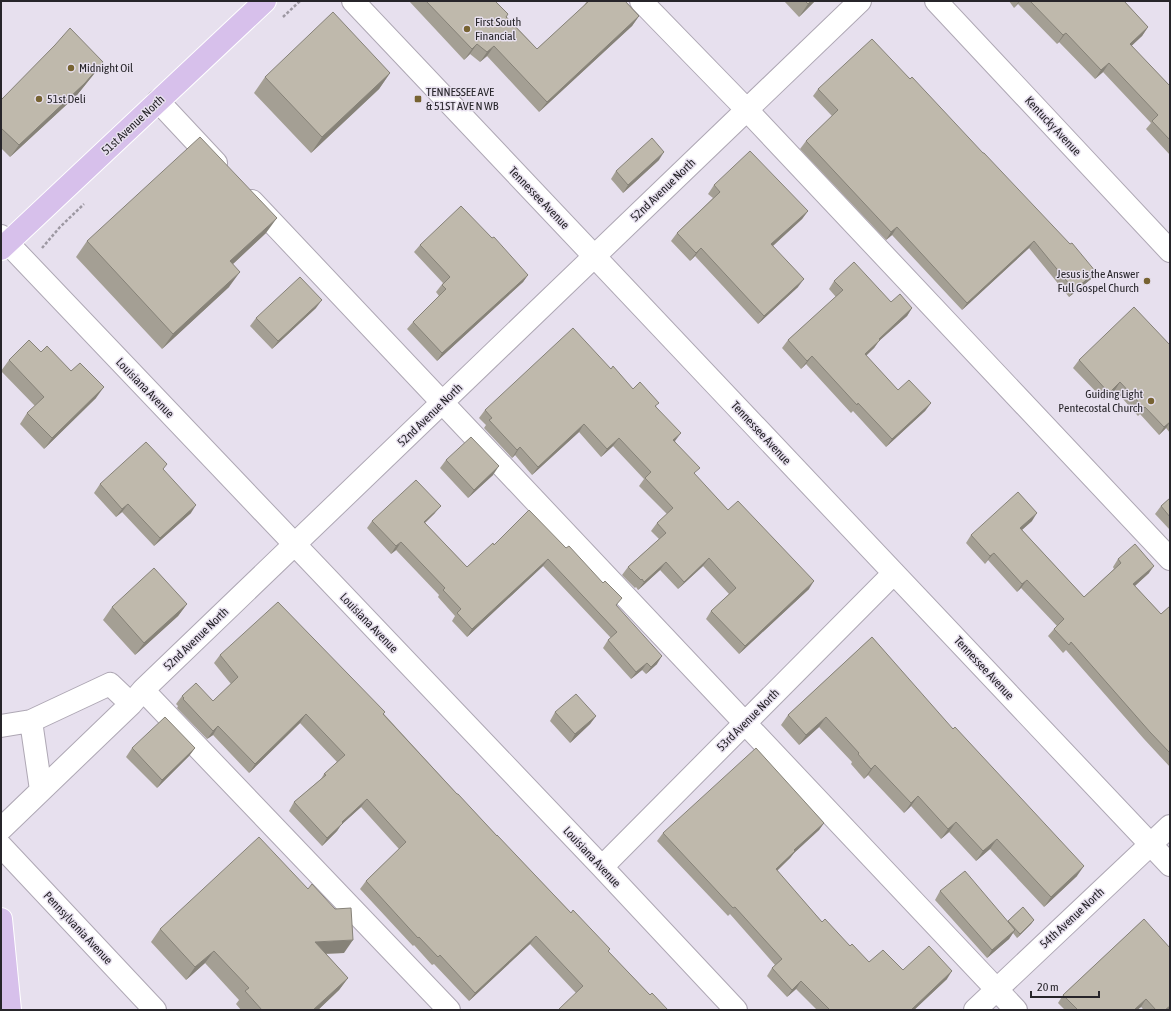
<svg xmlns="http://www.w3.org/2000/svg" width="1171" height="1011" viewBox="0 0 1171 1011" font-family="'Asap Condensed',sans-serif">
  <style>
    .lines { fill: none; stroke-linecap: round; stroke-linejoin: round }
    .minor-casing { stroke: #aea7b4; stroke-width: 24 }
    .major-casing { stroke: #fff; stroke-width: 24 }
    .path { stroke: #9d98a2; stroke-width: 2.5; stroke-dasharray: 3 2; stroke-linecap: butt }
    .minor { stroke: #fff; stroke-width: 22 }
    .major { stroke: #d7c0eb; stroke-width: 22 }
    .wall { fill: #a49f94 }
    .shaded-wall { fill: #868278 }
    .building { fill: #bfb9ac; stroke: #868278 }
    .poi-dot { fill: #776332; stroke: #e7e0ee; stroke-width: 1.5 }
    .labels { text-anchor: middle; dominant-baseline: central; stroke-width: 3; stroke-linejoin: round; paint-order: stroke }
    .poi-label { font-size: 12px; fill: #27252a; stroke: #e7e0ee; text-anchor: start }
    .street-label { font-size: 12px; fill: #27252a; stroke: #e7e0ee }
  </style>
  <rect width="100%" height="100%" fill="#e7e0ee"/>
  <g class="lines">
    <g class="minor-casing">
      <path id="minor" d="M 353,1 L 1170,865
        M 641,1 L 747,110 L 1170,559
        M 936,1 L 1170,251
        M 158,101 L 216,163
        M 252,201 L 1016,1010
        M 1,236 L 602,867 L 736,1010
        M 143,690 L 449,1010
        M 31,721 L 110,684 L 131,704
        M 1,726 L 31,721 L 41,790
        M 1,829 L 131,704 L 143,690 L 860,1
        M 1,846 L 155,1010
        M 602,867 L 894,573
        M 975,1010 L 1170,826"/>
    </g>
    <g class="major-casing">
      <path id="major" d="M 1,249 L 265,1
        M 1,919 L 10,1010"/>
    </g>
    <path class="path" d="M 283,17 L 300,1
      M 42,248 L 60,227 L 84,204"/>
    <use href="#minor" class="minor"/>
    <use href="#major" class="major"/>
  </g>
  <path class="wall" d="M 409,1 L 495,1 L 507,17 L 537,49 L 583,7 L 587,1 L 625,1 L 639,16 L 632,26 L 539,112 L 487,56 L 480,62 L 470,54 L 464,60 Z
    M 784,1 L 815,1 L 799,17 Z
    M 1009,1 L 1124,1 L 1148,27 L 1142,36 L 1131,46 L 1170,86 L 1170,155 L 1146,129 L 1151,123 L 1103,72 L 1095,79 L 1059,42 L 1057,44 L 1018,4 L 1014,8 Z
    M 390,73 L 379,89 L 311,153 L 254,93 L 265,77 Z
    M 94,74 L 77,95 L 10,157 L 1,148 L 1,100 Z
    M 818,89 L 1091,279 L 1069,297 L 1029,248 L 962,310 L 892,235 L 886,240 L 800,149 L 806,141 L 832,116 L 813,96 Z
    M 659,160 L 623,193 L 611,179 L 616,171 Z
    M 714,185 L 808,211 L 802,219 L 773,246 L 798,287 L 758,324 L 695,256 L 690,261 L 671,241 L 677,233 L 713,198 L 708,194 Z
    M 266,233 L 233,264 L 229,287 L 162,349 L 76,257 L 87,241 Z
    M 420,245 L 528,275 L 523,282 L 437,361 L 407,329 L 413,322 L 439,296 L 436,292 L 443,283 L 414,252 Z
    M 834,281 L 891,302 L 912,308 L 907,316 L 879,341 L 874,348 L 866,356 L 898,390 L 931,403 L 925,411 L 886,447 L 853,411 L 851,413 L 806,364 L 801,369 L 782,348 L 788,340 L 836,297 L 829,289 Z
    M 316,308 L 272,349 L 250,326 L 256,318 Z
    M 1170,345 L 1170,433 L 1166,428 L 1159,435 L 1140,414 L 1138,416 L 1115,390 L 1104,400 L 1073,368 L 1079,360 Z
    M 41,352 L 71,371 L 96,398 L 44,449 L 20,424 L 27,413 L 35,406 L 1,371 L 9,360 Z
    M 611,369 L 633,389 L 656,406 L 675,441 L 695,475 L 728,510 L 809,589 L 739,654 L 706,619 L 711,611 L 729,594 L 703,566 L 678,589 L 660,570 L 638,590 L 636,587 L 635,588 L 622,575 L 628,567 L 659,539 L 651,531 L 657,523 L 667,514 L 639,486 L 644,479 L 613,446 L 601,457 L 579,432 L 532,475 L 515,455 L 512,458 L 484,428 L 486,425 L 479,418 L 485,410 Z
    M 446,460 L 493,475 L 468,498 L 440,468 Z
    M 164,470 L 191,513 L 154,546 L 122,512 L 116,517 L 94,493 L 100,484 Z
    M 1170,498 L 1170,530 L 1155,514 L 1161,506 Z
    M 529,510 L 617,606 L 657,664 L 646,674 L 642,670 L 631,679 L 603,648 L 608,640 L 611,638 L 543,566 L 467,637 L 452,621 L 455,616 L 438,597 L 439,595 L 396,550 L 391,554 L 367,528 L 372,521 L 435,513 L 425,523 L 467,567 L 494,545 Z
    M 1032,521 L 1022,530 L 1084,597 L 1114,569 L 1113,567 L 1118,559 L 1149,573 L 1135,586 L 1161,614 L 1170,606 L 1170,767 L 1144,739 L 1066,650 L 1063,653 L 1048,636 L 1054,629 L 1057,626 L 1021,588 L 1017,592 L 988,560 L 985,564 L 966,543 L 971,535 Z
    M 187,604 L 178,616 L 135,655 L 103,620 L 112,607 Z
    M 872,637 L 1077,876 L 1044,907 L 990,849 L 976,861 L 949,832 L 941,839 L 911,806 L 904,813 L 868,775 L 864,779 L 851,764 L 852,762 L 819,727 L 799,745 L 781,725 L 788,715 Z
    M 220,655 L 384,714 L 457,794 L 650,995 L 668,1010 L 576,993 L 530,944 L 469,1001 L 434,964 L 432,965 L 414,945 L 413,946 L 360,889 L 366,881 L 399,849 L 361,807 L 341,825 L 337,831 L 322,846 L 289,811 L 294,802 L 321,779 L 324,774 L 337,762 L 300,723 L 249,773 L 213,735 L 207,739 L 177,708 L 178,706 L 176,704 L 182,696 L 213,701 L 231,684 L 214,663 Z
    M 555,712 L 596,716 L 590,724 L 570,743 L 550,721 Z
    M 132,748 L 195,748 L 189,756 L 157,788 L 126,757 Z
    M 824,823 L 819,830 L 794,853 L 790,858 L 777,871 L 822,922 L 869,962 L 903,970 L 947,979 L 914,1010 L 817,1010 L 796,989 L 787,997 L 767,976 L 772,968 L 775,965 L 730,914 L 728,916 L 657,841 L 663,833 Z
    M 940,891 L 1007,922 L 1023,907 L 1034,920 L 1031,924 L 1017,938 L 1013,933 L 1009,939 L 987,958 L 935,900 Z
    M 1144,919 L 1170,1009 L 1169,1010 L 1144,1010 L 1141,1007 L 1137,1010 L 1065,1010 L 1058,1003 L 1063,995 Z
    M 160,929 L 344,953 L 326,954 L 348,978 L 339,990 L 318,1010 L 241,1010 L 236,1004 L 239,1000 L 205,963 L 186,980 L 151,942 Z"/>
  <path class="shaded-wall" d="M 811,1 L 815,1 L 799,17 L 808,4 Z
    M 1019,1 L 1020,1 L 1014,8 Z
    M 639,16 L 632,26 L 539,112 L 547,102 Z
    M 1148,27 L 1142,36 L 1124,53 L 1130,44 Z
    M 1066,33 L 1059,42 L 1057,44 L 1063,35 Z
    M 477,44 L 470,54 L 464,60 L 472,49 Z
    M 494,46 L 487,56 L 480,62 L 487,52 Z
    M 103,62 L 94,74 L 77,95 L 10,157 L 19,145 Z
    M 1109,63 L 1103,72 L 1095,79 L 1101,70 Z
    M 390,73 L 379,89 L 311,153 L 322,137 Z
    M 664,152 L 659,160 L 623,193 L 628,185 Z
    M 808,211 L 802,219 L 766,252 L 771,244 Z
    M 277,218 L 266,233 L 219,277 L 230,261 Z
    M 897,227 L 892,235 L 886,240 L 891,232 Z
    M 1034,241 L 1029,248 L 962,310 L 967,303 Z
    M 701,248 L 695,256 L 690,261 L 696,253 Z
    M 240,272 L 229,287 L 162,349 L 173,334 Z
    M 1096,272 L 1091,279 L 1069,297 L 1074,290 Z
    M 528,275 L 523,282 L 437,361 L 442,353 Z
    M 804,279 L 798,287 L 758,324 L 764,316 Z
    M 322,300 L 316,308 L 272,349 L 278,341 Z
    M 912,308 L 907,316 L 879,341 L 874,348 L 859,362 L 865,354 L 879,339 Z
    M 812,356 L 806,364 L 801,369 L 807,361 Z
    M 1120,382 L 1115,390 L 1104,400 L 1109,393 Z
    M 104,387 L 96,398 L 44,449 L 52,438 Z
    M 931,403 L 925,411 L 886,447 L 892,439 Z
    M 1170,422 L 1166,428 L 1159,435 L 1164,427 Z
    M 584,424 L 579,432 L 532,475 L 538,467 Z
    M 681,433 L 675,441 L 668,448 L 673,440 Z
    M 619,438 L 613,446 L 601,457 L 607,449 Z
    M 520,447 L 515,455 L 512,458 L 517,450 Z
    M 499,466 L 493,475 L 468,498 L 474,490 Z
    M 128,504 L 122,512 L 116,517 L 122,509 Z
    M 196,505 L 191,513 L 154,546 L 160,538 Z
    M 441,506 L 435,513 L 418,529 L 424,522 Z
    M 1037,513 L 1032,521 L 1015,536 L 1020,528 Z
    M 401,542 L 396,550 L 391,554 L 396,546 Z
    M 994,553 L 988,560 L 985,564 L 990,556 Z
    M 709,558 L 703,566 L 678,589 L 684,582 Z
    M 548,559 L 543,566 L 467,637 L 472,629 Z
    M 666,562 L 660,570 L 638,590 L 644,582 Z
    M 1154,566 L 1149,573 L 1128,592 L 1133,584 Z
    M 1027,580 L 1021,588 L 1017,592 L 1022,584 Z
    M 814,581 L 809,589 L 739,654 L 745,646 Z
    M 187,604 L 178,616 L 135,655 L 144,643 Z
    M 662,656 L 657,664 L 646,674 L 651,667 Z
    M 647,663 L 642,670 L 631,679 L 636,672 Z
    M 306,714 L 300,723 L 249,773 L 255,764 Z
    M 596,716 L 590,724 L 570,743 L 575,734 Z
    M 826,717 L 819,727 L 799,745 L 806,735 Z
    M 218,726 L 213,735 L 207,739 L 213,731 Z
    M 195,748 L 189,756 L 157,788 L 162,780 Z
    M 875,765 L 868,775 L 864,779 L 871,769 Z
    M 918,796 L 911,806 L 904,813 L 911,803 Z
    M 367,799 L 361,807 L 341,825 L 337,831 L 322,846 L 327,838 L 342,822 Z
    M 956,822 L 949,832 L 941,839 L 948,829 Z
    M 824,823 L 819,830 L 794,853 L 790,858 L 770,877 L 776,869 L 794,850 Z
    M 997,839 L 990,849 L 976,861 L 983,851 Z
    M 1084,866 L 1077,876 L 1044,907 L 1051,897 Z
    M 1034,920 L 1031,924 L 1017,938 L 1020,934 Z
    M 1015,930 L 1009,939 L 987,958 L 992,950 Z
    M 536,936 L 530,944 L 469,1001 L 475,993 Z
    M 353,940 L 344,953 L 306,954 L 315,942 Z
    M 214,951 L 205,963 L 186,980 L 195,967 Z
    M 952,971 L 947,979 L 914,1010 L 911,1010 Z
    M 348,978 L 339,990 L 318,1010 L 313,1010 Z
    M 801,981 L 796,989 L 787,997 L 792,990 Z
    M 1146,999 L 1141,1007 L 1137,1010 L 1134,1010 Z
    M 1170,1006 L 1170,1009 L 1169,1010 L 1165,1010 Z"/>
  <path class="building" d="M 426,1 L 495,1 L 508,14 L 506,17 L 537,49 L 589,1 L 625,1 L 639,16 L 547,102 L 494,46 L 487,52 L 477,44 L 472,49 Z
    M 805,1 L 811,1 L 808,4 Z
    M 1030,1 L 1124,1 L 1148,27 L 1130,44 L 1170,86 L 1170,140 L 1152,121 L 1158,115 L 1109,63 L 1101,70 L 1066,33 L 1063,35 Z
    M 333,12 L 390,73 L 322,137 L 265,77 Z
    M 70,28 L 103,62 L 85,83 L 19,145 L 1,128 L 1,100 L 55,45 Z
    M 872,39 L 910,79 L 912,77 L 983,153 L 984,153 L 1018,189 L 1070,244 L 1072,243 L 1096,272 L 1074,290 L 1034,241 L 967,303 L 897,227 L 891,232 L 806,141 L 838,110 L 818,89 Z
    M 200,137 L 277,218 L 230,261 L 240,272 L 173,334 L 87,241 Z
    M 652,138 L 664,152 L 628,185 L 616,171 Z
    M 750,151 L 808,211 L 771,244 L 804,279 L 764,316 L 701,248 L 696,253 L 677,233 L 720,192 L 714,185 Z
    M 461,206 L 492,238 L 494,237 L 528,275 L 442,353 L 413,322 L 446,289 L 442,285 L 450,277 L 420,245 Z
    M 854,262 L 891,302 L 900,294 L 912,308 L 879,339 L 880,340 L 865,354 L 898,390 L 909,380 L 931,403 L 892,439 L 858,403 L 857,405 L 812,356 L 807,361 L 788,340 L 843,290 L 834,281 Z
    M 300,277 L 322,300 L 278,341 L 256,318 Z
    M 1134,307 L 1170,345 L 1170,422 L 1164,427 L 1145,407 L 1144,408 L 1120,382 L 1109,393 L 1079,360 Z
    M 573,328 L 611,369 L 613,366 L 633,389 L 640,382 L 659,403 L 655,406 L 681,433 L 673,440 L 700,468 L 694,473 L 728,510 L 738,501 L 814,581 L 745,646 L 711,611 L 736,588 L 709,558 L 684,582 L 666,562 L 644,582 L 642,579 L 641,580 L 628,567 L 666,533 L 657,523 L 673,508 L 645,478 L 651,472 L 619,438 L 607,449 L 584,424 L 538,467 L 520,447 L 517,450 L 489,420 L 492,418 L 485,410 Z
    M 29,340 L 41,352 L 47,346 L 71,371 L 80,363 L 104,387 L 52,438 L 27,413 L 44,397 L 9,360 Z
    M 471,437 L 499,466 L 474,490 L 446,460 Z
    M 146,442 L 167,464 L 163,469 L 196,505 L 160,538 L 128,504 L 122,509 L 100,484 Z
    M 416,480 L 441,506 L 424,522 L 467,567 L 493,543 L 494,545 L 529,510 L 566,548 L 569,546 L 603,583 L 605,581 L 622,598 L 616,605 L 662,656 L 651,667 L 647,663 L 636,672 L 608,640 L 617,632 L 548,559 L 472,629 L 457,613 L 461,609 L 443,590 L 445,588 L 401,542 L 396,546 L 372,521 Z
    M 1018,492 L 1037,513 L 1020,528 L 1084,597 L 1121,563 L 1118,559 L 1135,544 L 1154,566 L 1133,584 L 1161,614 L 1170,606 L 1170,753 L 1150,732 L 1071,642 L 1069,645 L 1054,629 L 1064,619 L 1027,580 L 1022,584 L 994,553 L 990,556 L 971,535 Z
    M 1170,498 L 1170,517 L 1161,506 Z
    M 154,568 L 187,604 L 144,643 L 112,607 Z
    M 278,602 L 385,712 L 383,714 L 457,794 L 458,794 L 497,836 L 497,835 L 571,913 L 573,910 L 610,949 L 608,951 L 650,995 L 652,993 L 668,1010 L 558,1010 L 583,986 L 536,936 L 475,993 L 440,955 L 438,957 L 419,937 L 418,938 L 366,881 L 406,842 L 367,799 L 342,822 L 343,823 L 327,838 L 294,802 L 326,775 L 324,774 L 345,755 L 306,714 L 255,764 L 218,726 L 213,731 L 183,699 L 184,698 L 182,696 L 196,683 L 213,701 L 238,677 L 220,655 Z
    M 872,637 L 953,729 L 955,727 L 1084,866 L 1051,897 L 997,839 L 983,851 L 956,822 L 948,829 L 918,796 L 911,803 L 875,765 L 871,769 L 858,754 L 859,753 L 826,717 L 806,735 L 788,715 Z
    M 576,694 L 596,716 L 575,734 L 555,712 Z
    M 165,717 L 195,748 L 162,780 L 132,748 Z
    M 756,748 L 824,823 L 794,850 L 795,851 L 776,869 L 822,922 L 825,919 L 850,946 L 852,944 L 869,962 L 883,950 L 903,970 L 929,946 L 952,971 L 911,1010 L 830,1010 L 801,981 L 792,990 L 772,968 L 782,959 L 735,907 L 733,908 L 663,833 Z
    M 259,837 L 308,889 L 312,884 L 335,909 L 351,908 L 353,940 L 315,942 L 348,978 L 313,1010 L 262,1010 L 245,991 L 249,988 L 214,951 L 195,967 L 160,929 Z
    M 965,871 L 1015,930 L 992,950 L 940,891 Z
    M 1023,907 L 1034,920 L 1020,934 L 1008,921 Z
    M 1144,919 L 1170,948 L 1170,1006 L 1165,1010 L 1156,1010 L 1146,999 L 1134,1010 L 1078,1010 L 1063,995 Z"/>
  <g class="poi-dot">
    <circle cx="467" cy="29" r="4"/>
    <circle cx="71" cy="68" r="4"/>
    <circle cx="39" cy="99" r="4"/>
    <rect x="414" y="95" width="8" height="8" rx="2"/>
    <circle cx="1147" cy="281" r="4"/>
    <circle cx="1151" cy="401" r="4"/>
  </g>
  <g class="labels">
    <g class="poi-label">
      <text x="475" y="22">First South<tspan x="475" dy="14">Financial</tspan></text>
      <text x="79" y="68">Midnight Oil</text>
      <text x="426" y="92">TENNESSEE AVE<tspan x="426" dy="14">&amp; 51ST AVE N WB</tspan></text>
      <text x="47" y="99">51st Deli</text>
      <text x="1139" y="274" text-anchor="end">Jesus is the Answer<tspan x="1139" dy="14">Full Gospel Church</tspan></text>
      <text x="1143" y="394" text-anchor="end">Guiding Light<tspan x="1143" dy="14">Pentecostal Church</tspan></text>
    </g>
    <g class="street-label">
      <text transform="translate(133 125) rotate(-43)">51st Avenue North</text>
      <text transform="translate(1053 126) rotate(47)">Kentucky Avenue</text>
      <text transform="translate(663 190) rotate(-44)">52nd Avenue North</text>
      <text transform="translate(539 198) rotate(46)">Tennessee Avenue</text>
      <text transform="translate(145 388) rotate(46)">Louisiana Avenue</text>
      <text transform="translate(430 415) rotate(-44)">52nd Avenue North</text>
      <text transform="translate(761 433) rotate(47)">Tennessee Avenue</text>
      <text transform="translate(369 623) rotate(46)">Louisiana Avenue</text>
      <text transform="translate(196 639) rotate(-44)">52nd Avenue North</text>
      <text transform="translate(984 668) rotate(47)">Tennessee Avenue</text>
      <text transform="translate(748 720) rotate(-45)">53rd Avenue North</text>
      <text transform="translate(592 857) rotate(47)">Louisiana Avenue</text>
      <text transform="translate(1072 918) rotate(-43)">54th Avenue North</text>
      <text transform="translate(78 928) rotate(47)">Pennsylvania Avenue</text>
    </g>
  </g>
  <rect width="1171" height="1011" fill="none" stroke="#27252a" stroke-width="4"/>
  <path d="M1031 991v6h68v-6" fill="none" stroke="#27252a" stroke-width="2"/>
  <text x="1037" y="991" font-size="12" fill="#27252a" stroke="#e7e0ee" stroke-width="3" paint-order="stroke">20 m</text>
</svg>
